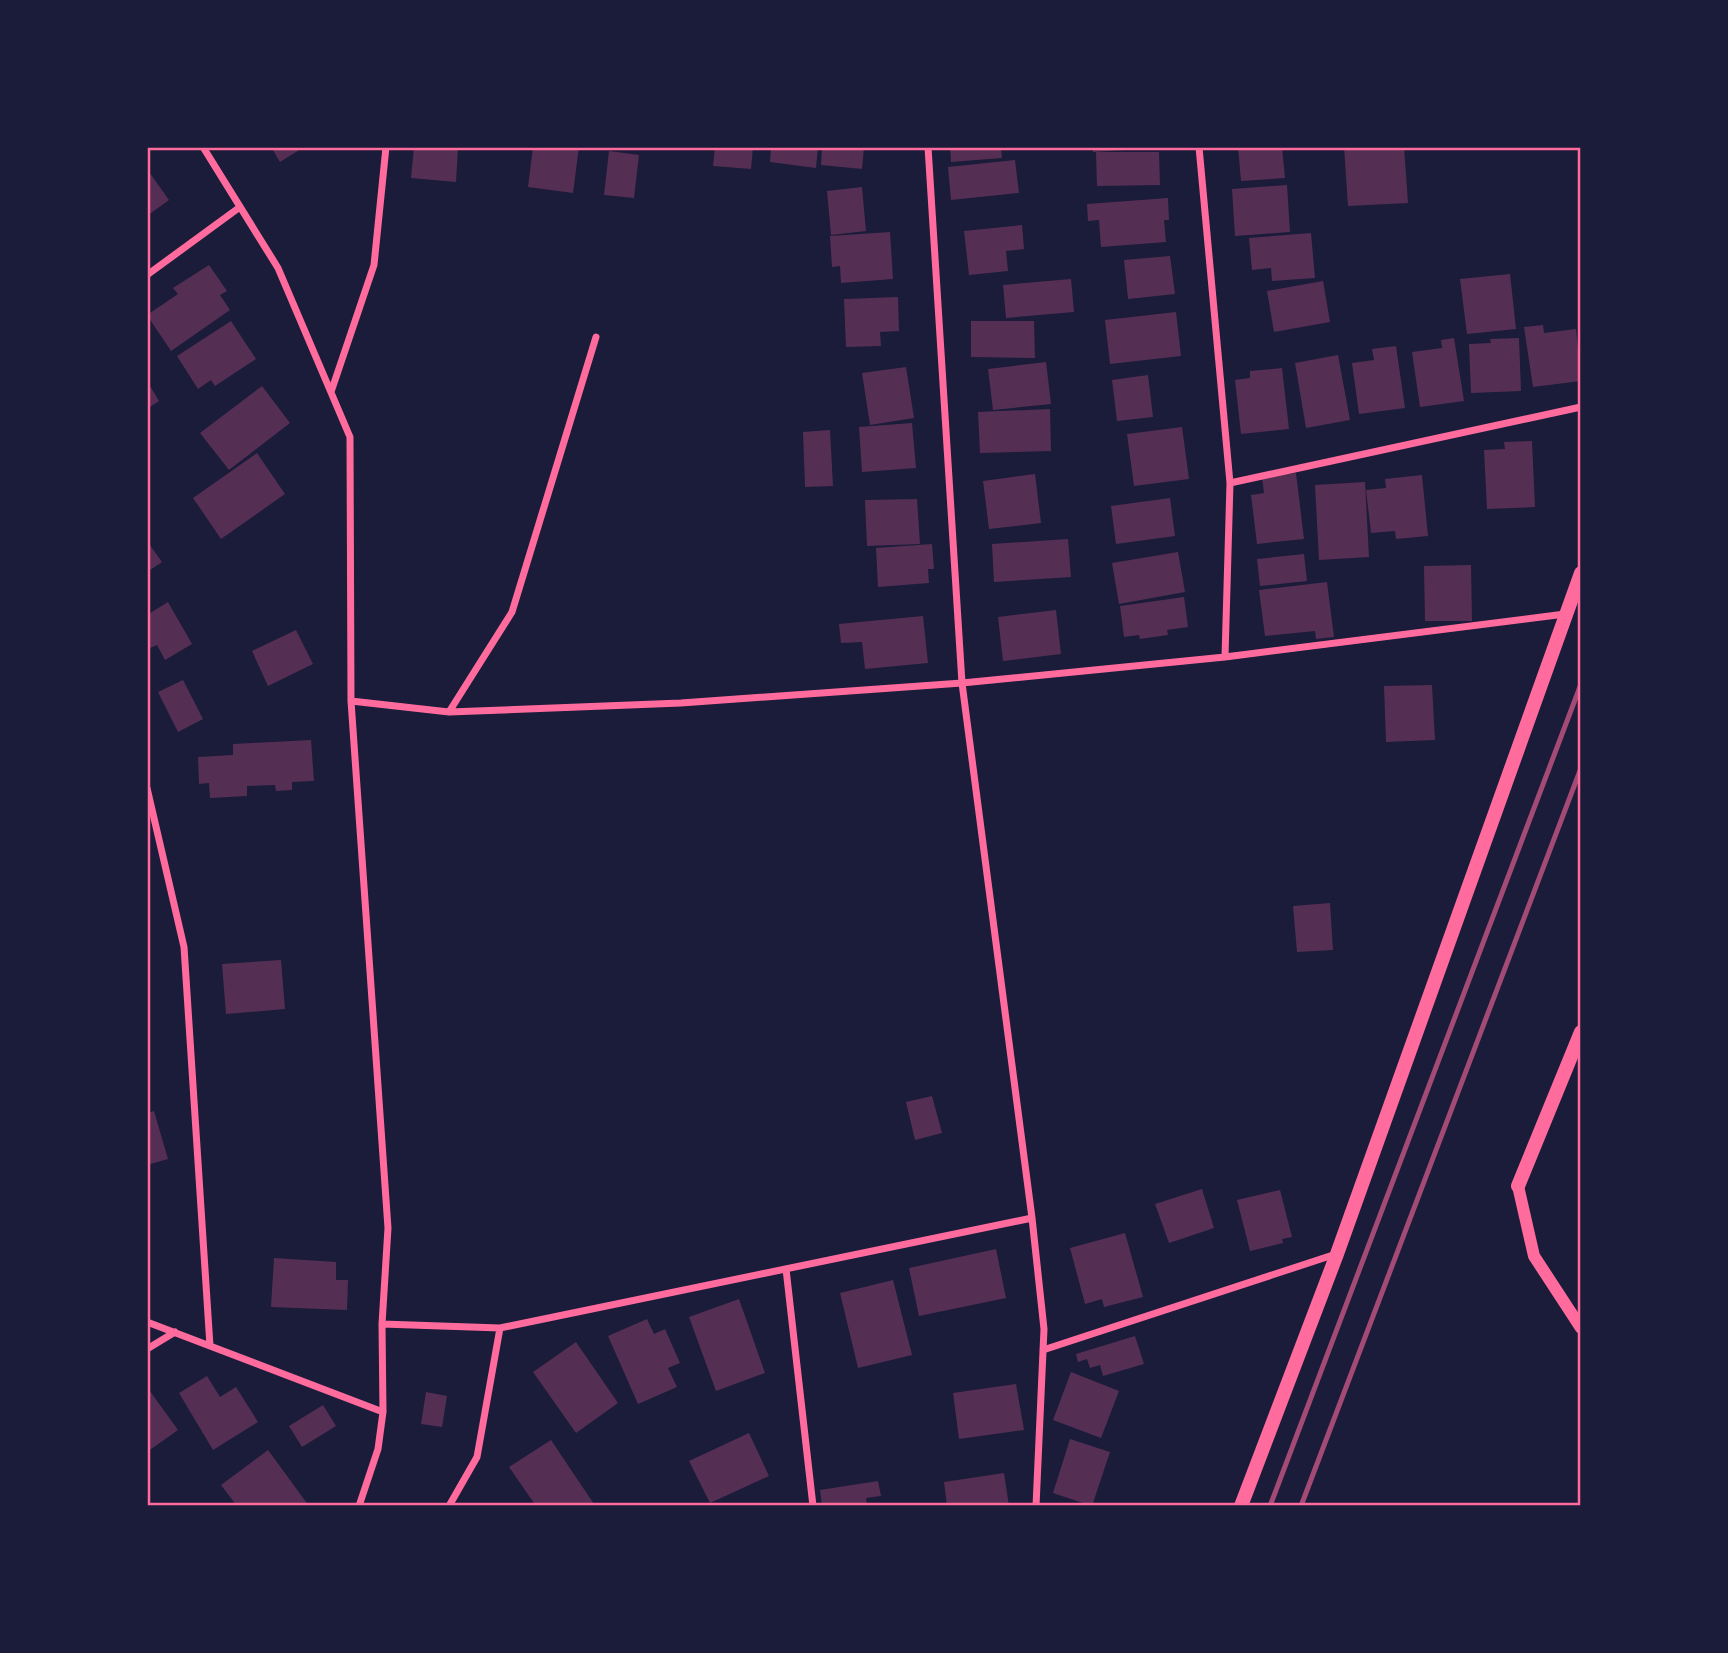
<svg xmlns="http://www.w3.org/2000/svg" width="1728" height="1653" viewBox="0 0 1728 1653" font-family="Signika,sans-serif">
  <style>
    .building { fill: #542f53 }
    .lines { fill: none; stroke-linecap: round; stroke-linejoin: round }
    .minor { stroke: #ff6b9d; stroke-width: 7 }
    .tertiary { stroke: #ff6b9d; stroke-width: 12 }
    .secondary { stroke: #ff6b9d; stroke-width: 14 }
    .rail { stroke: #a44b75; stroke-width: 5 }
    .neatline { fill: none; stroke: #ff6b9d; stroke-width: 2.5 }
  </style>
  <rect width="100%" height="100%" fill="#1b1b3a"/>
  <path class="building" d="M 271,147 L 304,147 L 280,162 Z
    M 414,147 L 458,147 L 456,182 L 411,178 Z
    M 533,147 L 579,147 L 573,193 L 528,187 Z
    M 715,147 L 753,147 L 751,169 L 713,166 Z
    M 771,147 L 818,147 L 816,168 L 770,162 Z
    M 822,147 L 864,147 L 862,169 L 821,165 Z
    M 950,147 L 1001,147 L 1002,158 L 951,162 Z
    M 1093,147 L 1142,147 L 1142,149 L 1093,152 Z
    M 1238,147 L 1282,147 L 1285,178 L 1241,181 Z
    M 1344,147 L 1404,147 L 1408,203 L 1348,206 Z
    M 609,151 L 639,155 L 634,198 L 604,195 Z
    M 1096,152 L 1159,152 L 1160,185 L 1097,186 Z
    M 1015,160 L 1019,193 L 951,200 L 948,167 Z
    M 147,169 L 169,200 L 147,216 Z
    M 1287,185 L 1290,232 L 1235,236 L 1232,189 Z
    M 862,187 L 866,231 L 831,235 L 827,191 Z
    M 1168,198 L 1169,220 L 1164,220 L 1166,242 L 1101,247 L 1099,220 L 1088,221 L 1087,204 Z
    M 1022,225 L 1024,249 L 1006,251 L 1008,271 L 969,275 L 964,231 Z
    M 890,232 L 893,279 L 841,283 L 840,266 L 832,267 L 830,236 Z
    M 1311,233 L 1315,278 L 1272,281 L 1271,268 L 1252,270 L 1249,238 Z
    M 1170,256 L 1175,294 L 1128,299 L 1124,260 Z
    M 209,265 L 227,291 L 220,295 L 230,310 L 171,351 L 147,315 L 178,294 L 173,288 Z
    M 1510,274 L 1516,329 L 1467,334 L 1460,279 Z
    M 1071,279 L 1074,312 L 1006,318 L 1003,285 Z
    M 1323,281 L 1330,322 L 1274,332 L 1267,291 Z
    M 898,297 L 899,331 L 880,332 L 881,346 L 846,347 L 844,299 Z
    M 1176,312 L 1181,356 L 1110,364 L 1105,320 Z
    M 231,321 L 256,359 L 215,386 L 211,380 L 198,389 L 177,356 Z
    M 971,321 L 1034,321 L 1035,358 L 971,357 Z
    M 1543,325 L 1544,333 L 1576,329 L 1581,381 L 1533,387 L 1524,327 Z
    M 1454,338 L 1464,401 L 1420,407 L 1412,352 L 1442,348 L 1441,340 Z
    M 1519,338 L 1521,391 L 1471,393 L 1469,344 L 1491,343 L 1490,339 Z
    M 1396,346 L 1405,408 L 1359,414 L 1352,363 L 1374,360 L 1372,349 Z
    M 1338,355 L 1350,420 L 1306,428 L 1295,363 Z
    M 1046,362 L 1051,404 L 993,410 L 988,369 Z
    M 906,367 L 914,418 L 870,425 L 862,373 Z
    M 1282,368 L 1289,429 L 1241,434 L 1235,380 L 1250,378 L 1250,371 Z
    M 1148,375 L 1153,417 L 1117,421 L 1112,380 Z
    M 147,381 L 159,401 L 147,409 Z
    M 262,386 L 290,423 L 229,470 L 200,433 Z
    M 1050,409 L 1051,451 L 980,453 L 978,412 Z
    M 912,423 L 916,468 L 862,472 L 859,427 Z
    M 1182,427 L 1189,479 L 1134,486 L 1127,434 Z
    M 830,430 L 833,486 L 805,487 L 803,432 Z
    M 1532,441 L 1535,507 L 1487,509 L 1484,450 L 1505,449 L 1504,442 Z
    M 257,453 L 285,494 L 221,539 L 193,498 Z
    M 1296,473 L 1304,539 L 1257,544 L 1251,495 L 1264,493 L 1262,477 Z
    M 1035,474 L 1041,523 L 989,529 L 983,481 Z
    M 1422,475 L 1428,536 L 1396,539 L 1395,531 L 1371,533 L 1366,490 L 1386,488 L 1385,479 Z
    M 1365,482 L 1369,557 L 1319,560 L 1315,485 Z
    M 1170,498 L 1175,536 L 1116,544 L 1111,506 Z
    M 917,499 L 920,544 L 867,546 L 865,500 Z
    M 1068,539 L 1071,577 L 994,582 L 992,544 Z
    M 147,541 L 162,562 L 147,572 Z
    M 932,544 L 934,569 L 928,569 L 929,583 L 878,587 L 876,548 Z
    M 1178,552 L 1185,592 L 1119,604 L 1112,563 Z
    M 1304,554 L 1307,581 L 1260,586 L 1257,559 Z
    M 1471,565 L 1472,621 L 1425,621 L 1424,566 Z
    M 1327,582 L 1334,637 L 1316,639 L 1315,631 L 1265,636 L 1259,590 Z
    M 1184,597 L 1188,627 L 1167,630 L 1168,635 L 1140,639 L 1139,635 L 1124,637 L 1120,606 Z
    M 168,602 L 192,644 L 165,660 L 157,645 L 150,648 L 147,643 L 147,615 Z
    M 1056,610 L 1061,654 L 1003,661 L 998,617 Z
    M 923,616 L 928,663 L 865,669 L 862,642 L 841,643 L 839,624 Z
    M 296,630 L 313,664 L 268,686 L 252,651 Z
    M 183,680 L 203,719 L 178,732 L 158,692 Z
    M 1432,685 L 1435,740 L 1386,742 L 1384,686 Z
    M 311,740 L 314,781 L 292,782 L 292,790 L 276,791 L 275,785 L 247,786 L 247,796 L 210,798 L 209,783 L 199,784 L 198,757 L 233,755 L 233,744 Z
    M 1330,903 L 1333,950 L 1297,952 L 1293,906 Z
    M 281,960 L 285,1009 L 226,1014 L 222,964 Z
    M 932,1096 L 942,1133 L 915,1140 L 906,1102 Z
    M 154,1111 L 168,1159 L 147,1165 L 147,1113 Z
    M 1202,1189 L 1214,1228 L 1169,1243 L 1155,1204 Z
    M 1280,1190 L 1292,1237 L 1282,1239 L 1283,1243 L 1250,1251 L 1237,1200 Z
    M 1125,1233 L 1143,1297 L 1104,1307 L 1102,1299 L 1085,1304 L 1070,1248 Z
    M 996,1249 L 1006,1298 L 919,1316 L 909,1268 Z
    M 274,1258 L 336,1262 L 336,1280 L 348,1280 L 347,1310 L 271,1307 Z
    M 893,1280 L 912,1355 L 858,1368 L 840,1293 Z
    M 739,1299 L 765,1373 L 716,1391 L 689,1317 Z
    M 647,1319 L 654,1334 L 665,1329 L 680,1363 L 668,1368 L 677,1387 L 638,1404 L 608,1336 Z
    M 1135,1336 L 1144,1364 L 1103,1376 L 1100,1365 L 1090,1368 L 1087,1359 L 1078,1362 L 1076,1354 Z
    M 576,1342 L 618,1403 L 576,1433 L 533,1372 Z
    M 1071,1372 L 1119,1391 L 1101,1438 L 1053,1420 Z
    M 207,1376 L 220,1397 L 236,1387 L 258,1422 L 213,1450 L 179,1393 Z
    M 1016,1384 L 1024,1430 L 959,1439 L 953,1393 Z
    M 147,1387 L 178,1430 L 147,1452 Z
    M 426,1392 L 447,1396 L 442,1427 L 421,1424 Z
    M 323,1405 L 336,1426 L 302,1447 L 289,1426 Z
    M 749,1433 L 769,1476 L 710,1503 L 689,1461 Z
    M 1070,1439 L 1110,1452 L 1092,1506 L 1053,1493 Z
    M 551,1440 L 594,1504 L 591,1506 L 536,1506 L 509,1467 Z
    M 268,1450 L 309,1506 L 237,1506 L 221,1485 Z
    M 1004,1473 L 1009,1506 L 947,1506 L 944,1482 Z
    M 878,1481 L 881,1496 L 866,1498 L 867,1505 L 822,1506 L 820,1490 Z"/>
  <g class="lines">
    <path class="minor" d="M 203,147 L 278,268 L 350,437 L 351,701 L 388,1228 L 382,1324 L 383,1412 L 378,1449 L 359,1506
      M 928,147 L 962,683 L 1032,1218 L 1044,1329 L 1036,1506
      M 1199,147 L 1230,483 L 1225,657
      M 147,275 L 240,207
      M 331,392 L 374,265 L 386,147
      M 1230,483 L 1581,407
      M 351,701 L 449,712 L 681,703 L 962,683 L 1225,657 L 1565,614
      M 449,712 L 512,612 L 596,337
      M 147,788 L 184,947 L 210,1346
      M 786,1269 L 813,1506
      M 147,1322 L 383,1412
      M 382,1324 L 500,1328 L 1032,1218
      M 147,1349 L 175,1332
      M 1043,1350 L 1336,1254
      M 449,1506 L 477,1457 L 500,1328"/>
    <path class="tertiary" d="M 1518,1186 L 1534,1256 L 1581,1328"/>
    <path class="secondary" d="M 1518,1186 L 1581,1032
      M 1241,1506 L 1337,1254 L 1581,573"/>
    <path class="rail" d="M 1270,1506 L 1581,684
      M 1301,1506 L 1581,768"/>
  </g>
  <rect width="1728" height="1653" fill="none" stroke="#1b1b3a" stroke-width="298"/>
  <rect x="149" y="149" width="1430" height="1355" class="neatline"/>
</svg>
